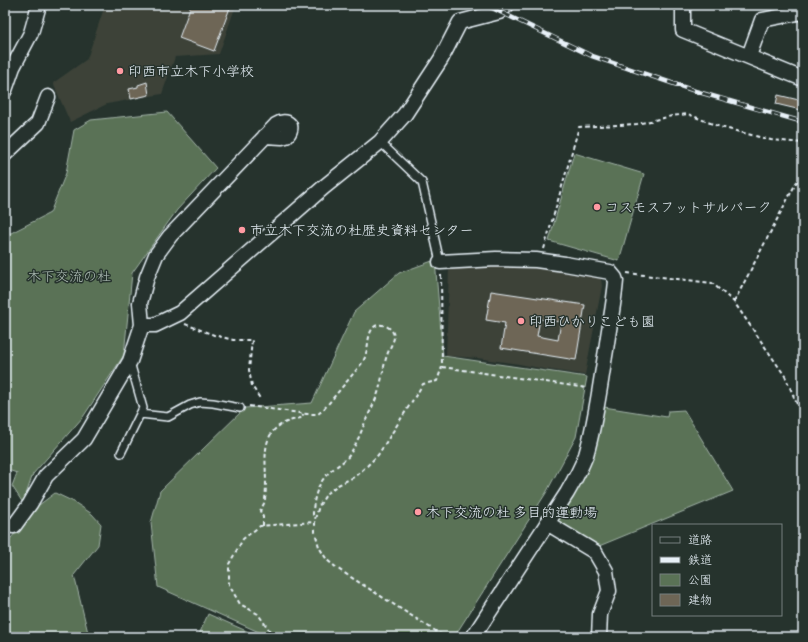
<svg xmlns="http://www.w3.org/2000/svg" width="808" height="642" viewBox="0 0 808 642" font-family="Delius,'Klee One',sans-serif">
  <style>
    .built { fill: #3c4239 }
    .green { fill: #5a7256; stroke: #a1b2a7 }
    .building { fill: #6e6656; stroke: #e8f1f8; fill-rule: evenodd }
    .lines { fill: none; stroke-linecap: round; stroke-linejoin: round }
    .lane-casing { stroke: #e8f1f8; stroke-width: 10 }
    .street-casing { stroke: #e8f1f8; stroke-width: 17 }
    .path { stroke: #e8f1f8; stroke-width: 2; stroke-dasharray: 4 3; stroke-linecap: butt }
    .lane { stroke: #26332d; stroke-width: 7 }
    .street { stroke: #26332d; stroke-width: 14 }
    .rail-casing { stroke: #e8f1f8; stroke-width: 4.5 }
    .rail { stroke: #26332d; stroke-width: 3; stroke-dasharray: 9; stroke-linecap: butt }
    .poi-dot { fill: #ff9aa2; stroke: #26332d; stroke-width: 1.5 }
    .labels { text-anchor: middle; dominant-baseline: central; stroke-width: 3; stroke-linejoin: round; paint-order: stroke }
    .poi-label { font-size: 14px; fill: #e8f1f8; stroke: #26332d; text-anchor: start }
    .park-label { font-size: 14px; fill: #afbeb7; stroke: #26332d }
  </style>
  <rect width="100%" height="100%" fill="#26332d"/>
  <filter id="ink" filterUnits="userSpaceOnUse"><feTurbulence type="fractalNoise" baseFrequency=".025" numOctaves="2"/><feDisplacementMap in="SourceGraphic" scale="8" xChannelSelector="R" yChannelSelector="G"/><feConvolveMatrix kernelMatrix="1 2 1 2 8 2 1 2 1" color-interpolation-filters="sRGB"/></filter>
  <g filter="url(#ink)">
    <path class="built" d="M 105,5 L 236,5 L 219,54 L 175,57 L 162,94 L 107,104 L 70,122 L 53,83 L 87,59 Z
      M 493,265 L 550,266 L 599,276 L 601,279 L 602,286 L 585,375 L 544,369 L 519,364 L 477,358 L 446,356 L 449,269 Z"/>
    <path class="green" d="M 167,112 L 216,168 L 177,210 L 132,273 L 124,355 L 83,417 L 33,474 L 23,503 L 12,486 L 17,473 L 5,469 L 5,233 L 11,233 L 50,213 L 66,173 L 74,130 L 91,120 Z
      M 574,153 L 644,174 L 619,261 L 549,241 Z
      M 435,260 L 443,356 L 587,377 L 576,437 L 546,493 L 454,637 L 308,637 L 308,633 C 295,634 283,637 270,637 L 158,587 L 151,523 L 160,491 L 245,408 L 312,403 L 354,312 L 399,273 Z
      M 604,407 L 667,417 L 668,411 L 684,410 L 733,491 L 599,546 L 591,547 L 556,520 Z
      M 55,493 L 74,502 L 92,514 L 101,524 L 98,545 L 74,575 L 89,637 L 5,637 L 5,539 L 11,538 L 39,505 Z
      M 208,614 L 260,637 L 198,637 Z"/>
    <path class="building" d="M 191,5 L 231,5 L 214,51 L 179,38 Z
      M 147,82 L 149,95 L 131,99 L 129,89 L 138,87 L 138,85 Z
      M 778,95 L 803,101 L 801,110 L 776,104 Z
      M 491,291 L 585,305 L 576,360 L 501,348 L 505,323 L 486,320 ZM 540,319 L 561,322 L 558,340 L 537,336 Z"/>
    <g class="lines">
      <g class="lane-casing">
        <path id="lane" d="M 380,142 L 422,182 L 440,262
          M 140,414 L 168,417 L 190,405 L 200,402 L 213,403 L 240,408
          M 121,453 L 143,408 L 130,362"/>
      </g>
      <g class="street-casing">
        <path id="street" d="M 683,5 L 683,30 L 803,79
          M 749,56 L 762,20 L 803,12
          M 5,90 L 13,67 L 31,33 L 39,5
          M 5,154 L 38,123 L 48,97
          M 440,262 L 496,259 L 536,260 L 565,264 L 610,272 L 615,278 L 616,281 C 614,304 609,327 606,350 C 600,385 596,421 586,455 C 581,468 574,481 567,493 L 473,637
          M 142,325 L 140,303 L 147,277 L 156,255 L 170,236 L 276,125 C 287,118 296,126 286,136 L 282,137 L 265,136
          M 547,523 L 595,552 L 606,571 L 609,591 L 600,614 L 599,637
          M 5,525 L 14,526 L 30,504 L 46,476 L 84,439 L 130,361 L 142,325 L 155,325 L 180,313 L 324,187 L 380,142 L 405,114 L 441,59 L 460,22 L 499,12 L 507,5"/>
      </g>
      <path class="path" d="M 544,249 L 579,127 L 637,124 L 672,116 L 688,114 L 720,127 L 771,140 L 803,143
        M 627,273 L 712,283 L 734,302 L 785,376 L 803,418
        M 441,275 L 442,367 L 437,381 L 423,384 L 378,455 L 367,466 L 354,477 L 338,485 L 327,493 L 319,506 L 315,519 L 315,532 L 319,547 L 327,560 L 338,569 L 445,637
        M 734,302 L 796,183 L 803,175
        M 185,324 L 214,335 L 233,340 L 252,340 L 249,370 L 252,386 L 261,400
        M 442,367 L 587,388
        M 249,406 L 307,414 L 318,414 L 324,409 L 363,362 C 364,359 366,356 366,353 C 369,345 367,334 374,327 C 381,321 394,328 394,337 C 394,341 391,345 390,348 C 383,362 383,378 378,393 C 375,402 370,411 366,420 C 361,432 357,443 350,454 C 346,461 339,464 332,470 C 318,481 313,498 313,515 L 315,518
        M 263,526 L 263,517 L 260,511 C 262,507 265,503 265,499 C 270,462 251,426 302,418 L 303,414
        M 274,637 L 258,614 L 240,604 L 229,585 L 229,564 L 243,539 L 260,526 L 315,522"/>
      <use href="#lane" class="lane"/>
      <use href="#street" class="street"/>
      <g class="rail-casing">
        <path id="rail" d="M 486,5 L 592,56 L 695,91 L 803,122"/>
      </g>
      <use href="#rail" class="rail"/>
    </g>
  </g>
  <g class="poi-dot">
    <circle cx="120" cy="71" r="4"/>
    <circle cx="597" cy="207" r="4"/>
    <circle cx="242" cy="230" r="4"/>
    <circle cx="521" cy="321" r="4"/>
    <circle cx="418" cy="512" r="4"/>
  </g>
  <g class="labels">
    <g class="poi-label">
      <text x="128" y="71">印西市立木下小学校</text>
      <text x="605" y="207">コスモスフットサルパーク</text>
      <text x="250" y="230">市立木下交流の杜歴史資料センター</text>
      <text x="529" y="321">印西ひかりこども園</text>
      <text x="426" y="512">木下交流の杜 多目的運動場</text>
    </g>
    <g class="park-label">
      <text x="69" y="276">木下交流の杜</text>
    </g>
  </g>
  <rect width="808" height="642" fill="none" stroke="#26332d" stroke-width="20"/>
  <rect x="10" y="10" width="788" height="622" fill="none" stroke="#e8f1f8" stroke-width="1.5" filter="url(#ink)"/>
  <rect x="652" y="524" width="130" height="92" fill="#26332d" stroke="#747f7e"/>
  <rect x="660" y="537" width="20" height="6" fill="#26332d" stroke="#747f7e"/>
  <text x="688" y="544" font-size="12" fill="#e8f1f8">道路</text>
  <rect x="660" y="557" width="20" height="6" fill="#e8f1f8" stroke="#747f7e"/>
  <text x="688" y="564" font-size="12" fill="#e8f1f8">鉄道</text>
  <rect x="660" y="574" width="20" height="12" fill="#5a7256" stroke="#747f7e"/>
  <text x="688" y="584" font-size="12" fill="#e8f1f8">公園</text>
  <rect x="660" y="594" width="20" height="12" fill="#6e6656" stroke="#747f7e"/>
  <text x="688" y="604" font-size="12" fill="#e8f1f8">建物</text>
</svg>
